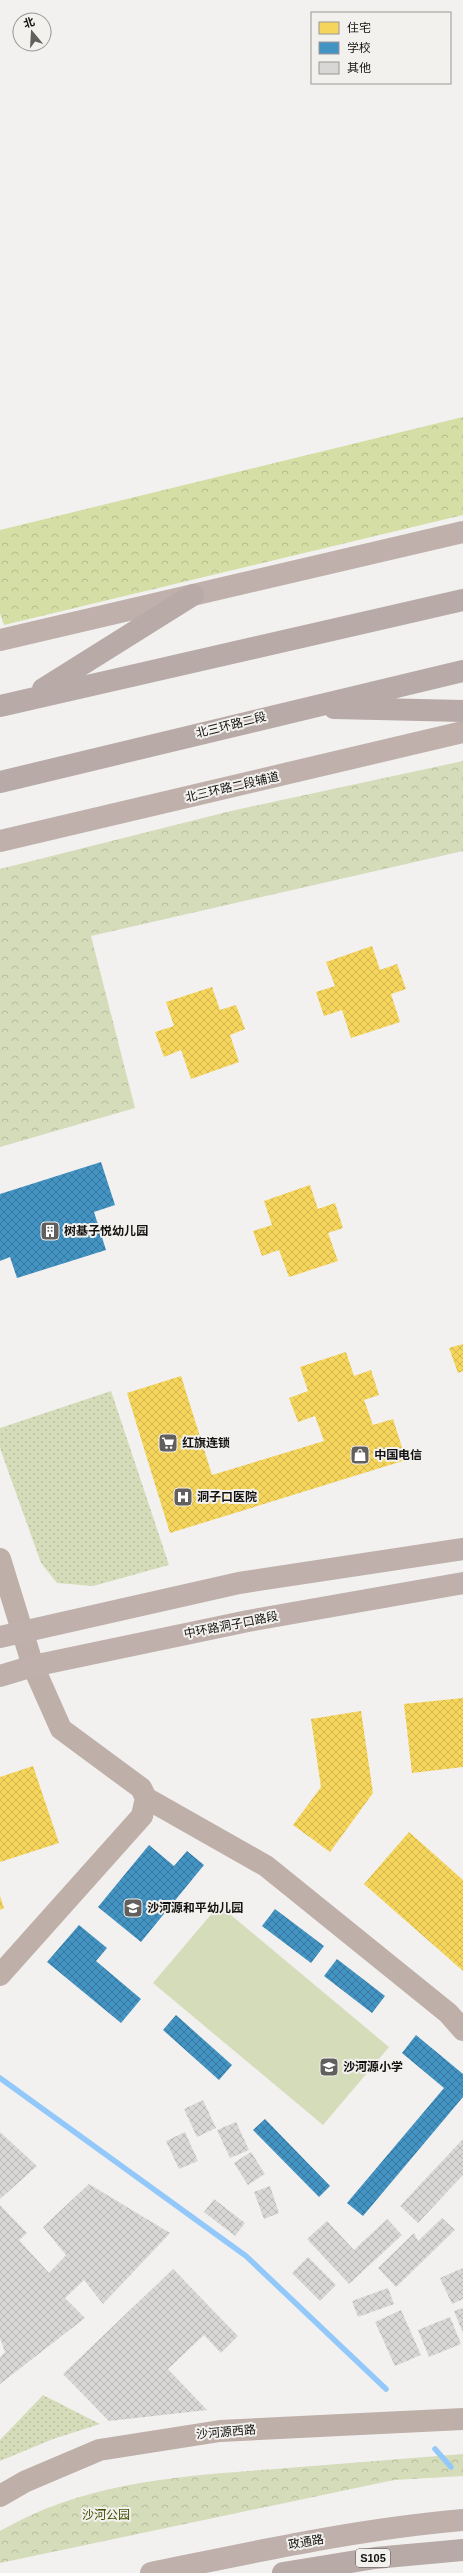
<svg xmlns="http://www.w3.org/2000/svg" width="463" height="2573" viewBox="0 0 463 2573" font-family="Helvetica,'Noto Sans SC',sans-serif">
  <style>
    .grass { fill: url(#grass-dots) }
    .forest { fill: url(#forest-crowns) }
    .park { fill: url(#park-crowns) }
    .pitch { fill: #d5dcb9 }
    .homes { fill: url(#homes-cross-hatch) }
    .schools { fill: url(#schools-cross-hatch) }
    .lines { fill: none; stroke-linecap: round; stroke-linejoin: round }
    .stream { stroke: #93c8fa; stroke-width: 5.5 }
    .building { fill: url(#building-cross-hatch) }
    .minor { stroke: #bfafa9; stroke-width: 22 }
    .major { stroke: #bfb0ac; stroke-width: 22 }
    .highway { stroke: #b8aaa7; stroke-width: 22 }
    .labels { text-anchor: middle; dominant-baseline: central; stroke-width: 4; stroke-linejoin: round; paint-order: stroke }
    .shield { fill: #f3f1ee; stroke: #565553; stroke-width: 1 }
    .shield-label { font-size: 11px; font-weight: bold; fill: #131211 }
    .street-label { font-size: 12px; fill: #131211; stroke: #f3f1ee }
    .poi-label { font-size: 12px; font-weight: bold; fill: #131211; stroke: #f3f1ee; text-anchor: start }
    .park-label { font-size: 12px; fill: #454f00; stroke: #f3f1ee }
  </style>
  <defs>
    <pattern id="grass-dots" width="8" height="8" patternUnits="userSpaceOnUse"><rect width="8" height="8" fill="#d5dcb9"/><path d="M2 2h.1M6 6h.1" fill="none" stroke="#b6bc9e" stroke-width="1.8" stroke-linecap="round"/></pattern>
    <pattern id="forest-crowns" width="20" height="18" patternUnits="userSpaceOnUse"><rect width="20" height="18" fill="#d4dea5"/><path d="M2 6a3 3 0 1 1 6 0M12 15a3 3 0 1 1 6 0" fill="none" stroke="#b5bd8d"/></pattern>
    <pattern id="park-crowns" width="20" height="18" patternUnits="userSpaceOnUse"><rect width="20" height="18" fill="#d5dcb9"/><path d="M2 6a3 3 0 1 1 6 0M12 15a3 3 0 1 1 6 0" fill="none" stroke="#b6bc9e"/></pattern>
    <pattern id="homes-cross-hatch" width="8" height="8" patternUnits="userSpaceOnUse"><rect width="8" height="8" fill="#f6d55c"/><path d="M0 0l8 8M0 8l8-8" fill="none" stroke="#d2b64f"/></pattern>
    <pattern id="schools-cross-hatch" width="8" height="8" patternUnits="userSpaceOnUse"><rect width="8" height="8" fill="#4393c3"/><path d="M0 0l8 8M0 8l8-8" fill="none" stroke="#37779d"/></pattern>
    <pattern id="building-cross-hatch" width="8" height="8" patternUnits="userSpaceOnUse"><rect width="8" height="8" fill="#d8d7d6"/><path d="M0 0l8 8M0 8l8-8" fill="none" stroke="#b8b8b7"/></pattern>
  </defs>
  <rect width="100%" height="100%" fill="#f2f1ef"/>
  <path class="grass" d="M 111,1391 L 169,1565 L 93,1586 L 57,1583 L 41,1563 L 0,1448 L 0,1428 Z
    M 43,2395 L 100,2424 L 53,2439 L 0,2461 L 0,2440 Z"/>
  <path class="forest" d="M 463,417 L 463,515 L 4,625 L 0,613 L 0,530 Z"/>
  <path class="park" d="M 463,761 L 463,851 L 91,936 L 135,1108 L 0,1147 L 0,869 L 231,811 Z
    M 463,2454 L 463,2476 L 394,2480 L 0,2563 L 0,2531 C 84,2482 180,2476 275,2469 C 338,2464 400,2459 463,2454 Z"/>
  <path class="pitch" d="M 219,1905 L 389,2047 L 323,2125 L 153,1983 Z"/>
  <path class="homes" d="M 372,946 L 380,970 L 397,964 L 406,989 L 391,994 L 400,1022 L 351,1038 L 342,1010 L 324,1016 L 316,992 L 335,986 L 326,962 Z
    M 212,987 L 220,1010 L 236,1005 L 245,1029 L 230,1035 L 239,1062 L 191,1079 L 181,1050 L 164,1057 L 155,1032 L 174,1026 L 166,1002 Z
    M 310,1185 L 318,1209 L 335,1203 L 343,1228 L 328,1233 L 338,1261 L 289,1277 L 279,1250 L 262,1256 L 253,1231 L 272,1225 L 264,1201 Z
    M 463,1344 L 463,1371 L 458,1373 L 449,1348 Z
    M 346,1352 L 354,1376 L 371,1370 L 379,1395 L 364,1400 L 373,1425 L 393,1419 L 406,1460 L 170,1533 L 127,1393 L 181,1376 L 212,1475 L 324,1441 L 315,1416 L 298,1422 L 289,1398 L 308,1391 L 300,1367 Z
    M 463,1698 L 463,1767 L 412,1773 L 404,1704 Z
    M 361,1711 L 373,1793 L 330,1852 L 293,1825 L 321,1787 L 311,1719 Z
    M 33,1766 L 59,1843 L 0,1862 L 0,1777 Z
    M 409,1832 L 463,1880 L 463,1971 L 364,1884 Z
    M 0,1896 L 4,1908 L 0,1910 Z"/>
  <path class="schools" d="M 101,1162 L 115,1205 L 94,1212 L 106,1250 L 17,1278 L 10,1257 L 0,1261 L 0,1194 Z
    M 149,1845 L 174,1866 L 187,1851 L 204,1865 L 141,1942 L 98,1907 Z
    M 275,1909 L 324,1946 L 311,1963 L 262,1926 Z
    M 79,1925 L 107,1948 L 96,1961 L 141,1999 L 121,2023 L 47,1962 Z
    M 337,1959 L 385,1996 L 372,2013 L 324,1976 Z
    M 176,2015 L 232,2065 L 219,2080 L 163,2030 Z
    M 416,2035 L 463,2074 L 463,2097 L 363,2216 L 347,2203 L 444,2088 L 402,2053 Z
    M 265,2119 L 330,2186 L 319,2197 L 253,2130 Z"/>
  <g class="lines">
    <path class="stream" d="M 0,2078 L 246,2256 L 386,2389
      M 435,2449 L 451,2467"/>
  </g>
  <path class="building" d="M 203,2100 L 216,2128 L 197,2137 L 184,2109 Z
    M 236,2122 L 249,2150 L 230,2158 L 217,2130 Z
    M 0,2132 L 37,2166 L 0,2199 Z
    M 185,2132 L 198,2161 L 179,2169 L 166,2141 Z
    M 463,2139 L 463,2175 L 418,2223 L 400,2206 Z
    M 251,2152 L 265,2174 L 248,2185 L 234,2163 Z
    M 89,2184 L 170,2233 L 103,2304 L 84,2280 L 65,2298 L 85,2318 L 0,2384 L 0,2357 L 5,2352 L 0,2338 L 0,2205 L 27,2233 L 19,2240 L 49,2273 L 66,2255 L 43,2227 Z
    M 270,2186 L 279,2213 L 264,2219 L 254,2192 Z
    M 214,2199 L 245,2223 L 235,2236 L 204,2212 Z
    M 442,2218 L 455,2230 L 396,2287 L 378,2268 L 414,2233 L 418,2241 Z
    M 387,2219 L 402,2235 L 349,2284 L 307,2239 L 327,2221 L 354,2250 Z
    M 308,2257 L 336,2285 L 320,2301 L 292,2273 Z
    M 463,2268 L 463,2299 L 452,2304 L 440,2278 Z
    M 173,2269 L 238,2336 L 221,2353 L 204,2335 L 168,2369 L 207,2410 L 109,2421 L 63,2374 Z
    M 388,2288 L 394,2304 L 358,2317 L 352,2301 Z
    M 463,2308 L 463,2333 L 454,2311 Z
    M 401,2310 L 421,2355 L 395,2366 L 375,2322 Z
    M 450,2317 L 461,2344 L 429,2357 L 418,2330 Z"/>
  <g class="lines">
    <path class="minor" d="M 0,1559 L 33,1666 L 61,1729 L 141,1788 L 146,1798 L 142,1816 L 0,1975
      M 146,1798 L 266,1866 L 448,2013 L 463,2030
      M 0,2496 L 26,2481 L 99,2450 L 220,2431 L 463,2419"/>
    <path class="major" d="M 0,640 L 463,532
      M 0,841 L 463,732
      M 0,1637 L 239,1583 L 463,1549
      M 0,1676 L 33,1666 L 248,1621 L 463,1583
      M 151,2573 C 254,2552 358,2529 463,2520"/>
    <path class="highway" d="M 43,689 L 193,595
      M 0,706 L 463,600
      M 334,708 L 463,711
      M 0,782 L 463,671
      M 283,2573 L 375,2558 L 463,2550"/>
  </g>
  <defs>
    <g id="building-square" transform="scale(1)"><rect x="-9" y="-9" width="18" height="18" rx="4" fill="#61605f" stroke="#f3f1ee"/><path d="M-4-6H4V6H1V3H-1V6H-4ZM-2.5-4.3h1.7v1.8h-1.7ZM.8-4.3h1.7v1.8H.8ZM-2.5-1h1.7V.8h-1.7ZM.8-1h1.7V.8H.8Z" fill="#fff"/></g>
    <g id="supermarket-square" transform="scale(1)"><rect x="-9" y="-9" width="18" height="18" rx="4" fill="#61605f" stroke="#f3f1ee"/><path d="M-6-5.5h2.5l.6 2H6L4.5 2H-2.5L-4.4-4H-6ZM-1.5 3.2a1.3 1.3 0 1 0 .1 0ZM3 3.2a1.3 1.3 0 1 0 .1 0Z" fill="#fff"/></g>
    <g id="shop-square" transform="scale(1)"><rect x="-9" y="-9" width="18" height="18" rx="4" fill="#61605f" stroke="#f3f1ee"/><path d="M-5-2.5h2.3a2.7 3.5 0 0 1 5.4 0H5L5.5 6h-11ZM-1.5-2.5h3a1.5 2.3 0 0 0-3 0Z" fill="#fff"/></g>
    <g id="hospital-square" transform="scale(1)"><rect x="-9" y="-9" width="18" height="18" rx="4" fill="#61605f" stroke="#f3f1ee"/><path d="M-5-5h3v3.5h4V-5h3V5h-3V1.5h-4V5h-3Z" fill="#fff"/></g>
    <g id="school-square" transform="scale(1)"><rect x="-9" y="-9" width="18" height="18" rx="4" fill="#61605f" stroke="#f3f1ee"/><path d="M0-5L7-2L0 1L-7-2ZM-4 1L0 2.5L4 1V4Q0 6-4 4Z" fill="#fff"/></g>
  </defs>
  <g fill-rule="evenodd">
    <use href="#building-square" x="50" y="1231"/>
    <use href="#supermarket-square" x="168" y="1443"/>
    <use href="#shop-square" x="360" y="1455"/>
    <use href="#hospital-square" x="183" y="1497"/>
    <use href="#school-square" x="133" y="1908"/>
    <use href="#school-square" x="329" y="2067"/>
  </g>
  <g class="labels">
    <rect class="shield" x="356" y="2549" width="34" height="18" rx="3"/>
    <g class="shield-label">
      <text x="373" y="2558">S105</text>
    </g>
    <g class="street-label">
      <text transform="translate(231 725) rotate(-14)">北三环路二段</text>
      <text transform="translate(232 787) rotate(-13)">北三环路二段辅道</text>
      <text transform="translate(231 1625) rotate(-11)">中环路洞子口路段</text>
      <text transform="translate(226 2432) rotate(-5)">沙河源西路</text>
      <text transform="translate(306 2542) rotate(-10)">政通路</text>
    </g>
    <g class="poi-label">
      <text x="64" y="1231">树基子悦幼儿园</text>
      <text x="182" y="1443">红旗连锁</text>
      <text x="374" y="1455">中国电信</text>
      <text x="197" y="1497">洞子口医院</text>
      <text x="147" y="1908">沙河源和平幼儿园</text>
      <text x="343" y="2067">沙河源小学</text>
    </g>
    <g class="park-label">
      <text x="106" y="2515">沙河公园</text>
    </g>
  </g>
  <rect x="311" y="12" width="140" height="72" fill="#f3f1ee" stroke="#999896"/>
  <rect x="319" y="22" width="20" height="12" fill="#f6d55c" stroke="#999896"/>
  <text x="347" y="32" font-size="12" fill="#131211">住宅</text>
  <rect x="319" y="42" width="20" height="12" fill="#4393c3" stroke="#999896"/>
  <text x="347" y="52" font-size="12" fill="#131211">学校</text>
  <rect x="319" y="62" width="20" height="12" fill="#d8d7d6" stroke="#999896"/>
  <text x="347" y="72" font-size="12" fill="#131211">其他</text>
  <g transform="translate(32 32) rotate(342)"><circle r="19" fill="#f3f1ee" stroke="#999896"/>
  <path d="M0-3L7 15L0 10L-7 15Z" fill="#61605f"/>
  <text y="-6" font-size="11" font-weight="bold" text-anchor="middle" fill="#131211">北</text>
  </g>
</svg>
